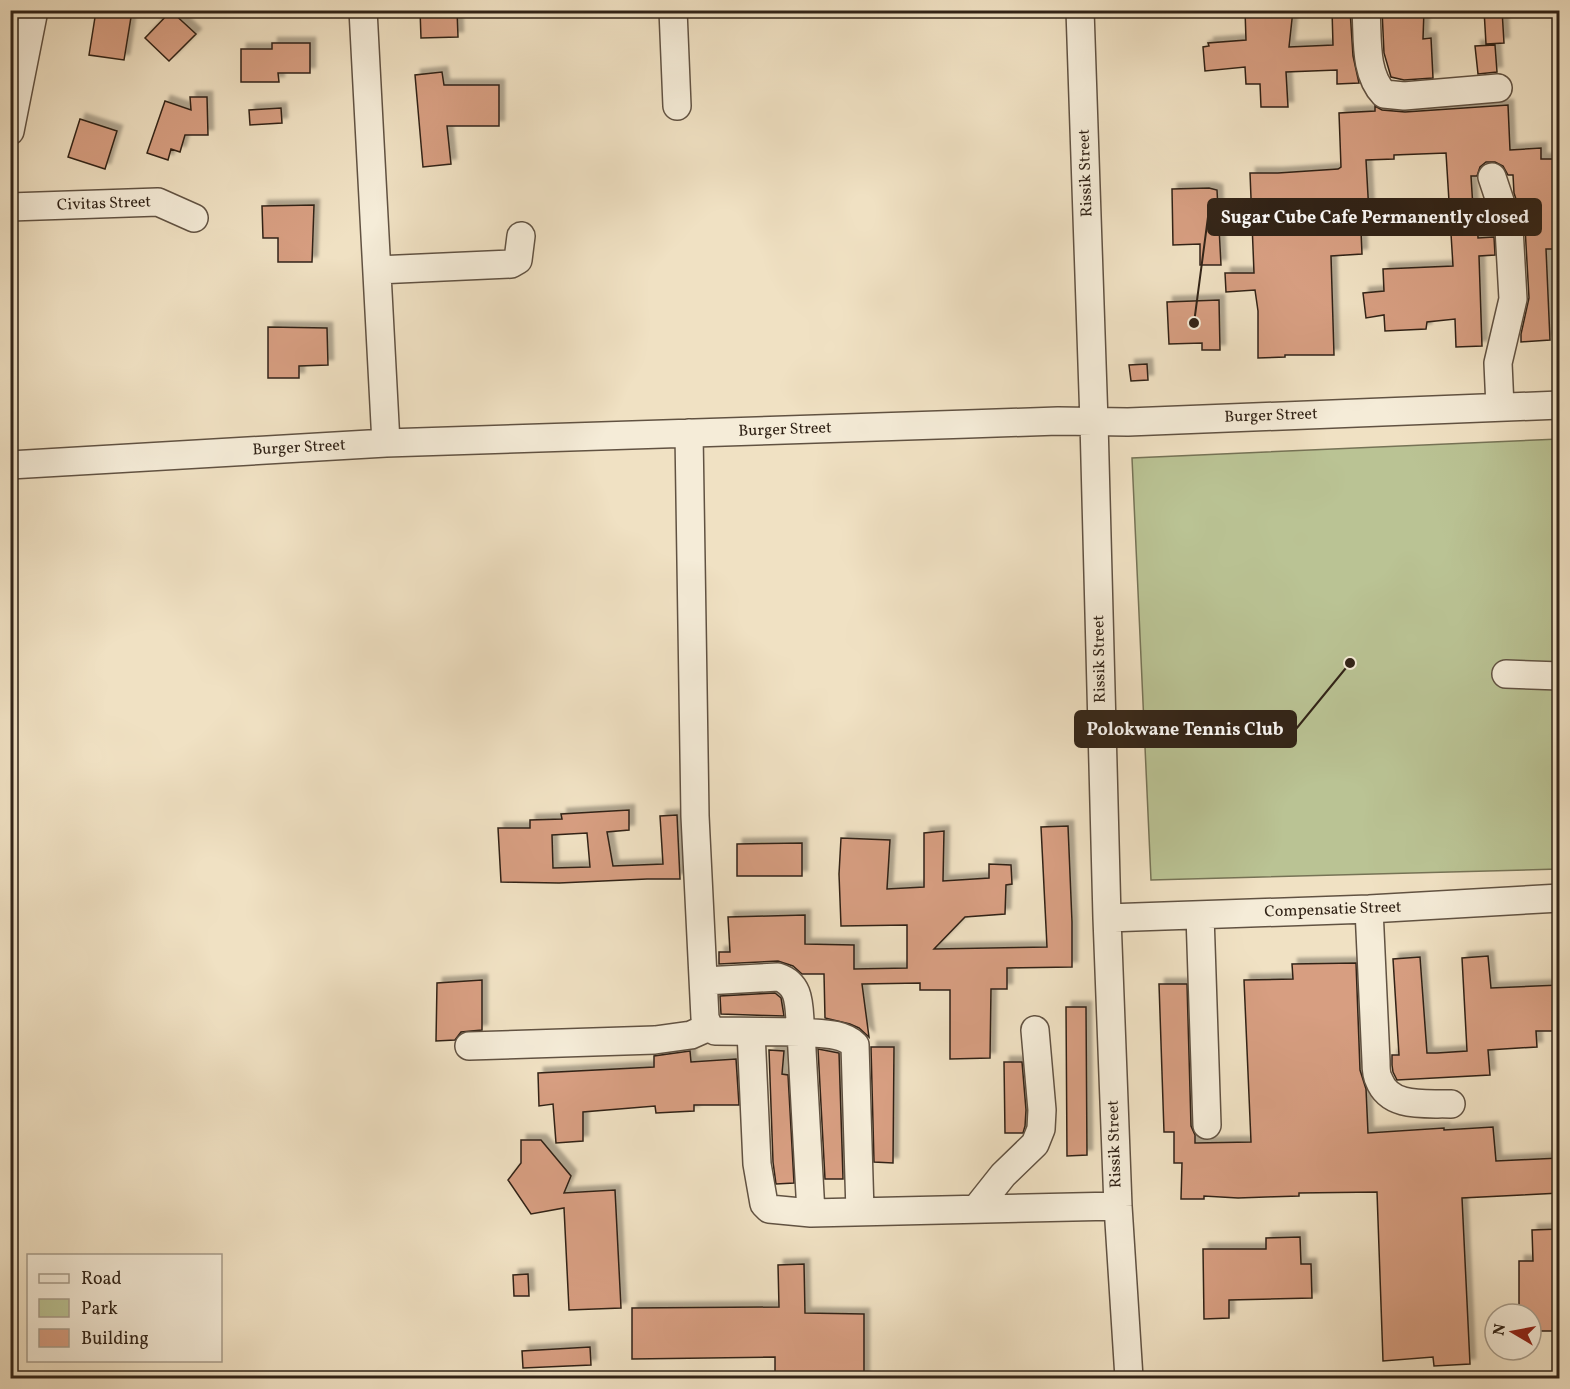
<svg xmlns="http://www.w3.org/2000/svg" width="1570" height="1389" viewBox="0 0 1570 1389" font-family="Vollkorn,serif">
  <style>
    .green { fill: #bac394; stroke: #767356; stroke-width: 1.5 }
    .building { fill: #d79e81; stroke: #312317; stroke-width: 1.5; fill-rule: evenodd; filter: url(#shadow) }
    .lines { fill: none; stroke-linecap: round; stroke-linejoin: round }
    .minor-casing { stroke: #615242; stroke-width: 30 }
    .minor { stroke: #f5ecd8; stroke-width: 27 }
    .labels { text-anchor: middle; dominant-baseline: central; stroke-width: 4.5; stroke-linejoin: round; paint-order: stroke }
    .street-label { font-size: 16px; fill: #312317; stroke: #f5ecd8 }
    .leader { fill: none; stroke: #312317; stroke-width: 2 }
    .callout-dot { fill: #312317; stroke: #f5ecd8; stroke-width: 2 }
    .callout { fill: #312317; stroke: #312317; stroke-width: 2 }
    .callout-label { font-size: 18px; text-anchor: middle; font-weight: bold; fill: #fff }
  </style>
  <defs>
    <filter id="shadow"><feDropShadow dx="5.5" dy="-5.5" stdDeviation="1.5" flood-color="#0004"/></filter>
  </defs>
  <rect width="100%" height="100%" fill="#f0e1c3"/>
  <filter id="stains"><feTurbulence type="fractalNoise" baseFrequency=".00333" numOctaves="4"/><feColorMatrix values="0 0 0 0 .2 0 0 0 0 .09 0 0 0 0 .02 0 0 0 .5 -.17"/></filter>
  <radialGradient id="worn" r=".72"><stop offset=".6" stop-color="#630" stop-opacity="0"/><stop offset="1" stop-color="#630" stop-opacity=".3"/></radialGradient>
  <path class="green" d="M 1559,439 L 1559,869 L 1151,880 L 1132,458 Z"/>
  <path class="building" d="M 420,10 L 457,10 L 458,37 L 421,38 Z
    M 1245,10 L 1293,10 L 1289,47 L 1333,45 L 1332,10 L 1350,10 L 1353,56 L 1359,83 L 1337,84 L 1337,70 L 1286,72 L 1288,107 L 1261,107 L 1260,84 L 1246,84 L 1245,67 L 1205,71 L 1203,47 L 1209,46 L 1208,43 L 1246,40 Z
    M 1382,10 L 1424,10 L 1423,39 L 1431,38 L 1433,78 L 1404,80 L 1391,77 L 1384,53 Z
    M 1484,10 L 1502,10 L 1504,43 L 1486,44 Z
    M 96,11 L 131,17 L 124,60 L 89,55 Z
    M 171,11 L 196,34 L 169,61 L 145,38 Z
    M 272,43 L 310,43 L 310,73 L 278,73 L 279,82 L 241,82 L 241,49 L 272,49 Z
    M 1495,45 L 1497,72 L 1478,74 L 1475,46 Z
    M 442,72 L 444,85 L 499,85 L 499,126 L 447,126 L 451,164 L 423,167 L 415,75 Z
    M 190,97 L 207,97 L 208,135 L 185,135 L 180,152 L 171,149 L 168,160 L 147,153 L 165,101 L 191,110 Z
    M 1508,105 L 1510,150 L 1541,148 L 1541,159 L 1560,159 L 1560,249 L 1546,249 L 1550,340 L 1521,342 L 1521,334 L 1529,298 L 1525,227 L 1514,193 L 1513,175 L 1508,175 L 1503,166 L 1495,162 L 1486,162 L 1480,167 L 1477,176 L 1471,176 L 1473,208 L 1477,208 L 1478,238 L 1494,237 L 1495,255 L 1479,256 L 1482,346 L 1456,347 L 1455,319 L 1427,322 L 1426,329 L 1385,331 L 1384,315 L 1366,318 L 1363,293 L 1384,291 L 1383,269 L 1453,266 L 1446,153 L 1394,155 L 1394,159 L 1366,160 L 1370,231 L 1361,231 L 1362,254 L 1331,256 L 1334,355 L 1285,355 L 1285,357 L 1258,358 L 1258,311 L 1255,290 L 1226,292 L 1225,273 L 1254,273 L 1250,173 L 1278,173 L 1338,169 L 1341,167 L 1339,113 L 1375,111 L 1375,106 L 1382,110 L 1405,112 Z
    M 281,108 L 282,123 L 250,125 L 249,110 Z
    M 80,119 L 117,131 L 105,169 L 68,157 Z
    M 1209,188 L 1217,190 L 1221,265 L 1200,265 L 1200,244 L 1173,245 L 1172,189 Z
    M 314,205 L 312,262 L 278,262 L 278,238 L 263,238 L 262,206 Z
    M 1219,300 L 1220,350 L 1202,350 L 1202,343 L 1169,344 L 1167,302 Z
    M 268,327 L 327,328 L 328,365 L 299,366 L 299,378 L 268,378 Z
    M 1147,364 L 1148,380 L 1131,381 L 1129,365 Z
    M 629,810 L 629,830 L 607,832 L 613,866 L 663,864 L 660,816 L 677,815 L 680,879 L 647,879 L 559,883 L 501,882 L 498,828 L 530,828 L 530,820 L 562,819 L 561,814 ZM 587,833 L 590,867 L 553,868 L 552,835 Z
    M 1068,826 L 1072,922 L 1072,967 L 1007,968 L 1007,989 L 991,989 L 990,1058 L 950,1059 L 950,990 L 920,990 L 920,983 L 862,984 L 869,1037 L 859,1028 L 850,1024 L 825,1018 L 824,974 L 802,974 L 793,966 L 778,961 L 719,964 L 719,952 L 730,952 L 728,917 L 805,915 L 805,944 L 854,945 L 854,969 L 907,968 L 907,925 L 841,926 L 839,874 L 841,838 L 890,840 L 887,889 L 924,887 L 924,833 L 944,831 L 943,881 L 989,878 L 989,864 L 1011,865 L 1012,884 L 1006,885 L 1005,914 L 965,917 L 934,949 L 1047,947 L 1041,827 Z
    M 802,843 L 802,876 L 737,876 L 737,844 Z
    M 1488,956 L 1491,988 L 1560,985 L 1560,1031 L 1536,1031 L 1537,1047 L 1488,1050 L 1490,1075 L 1397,1080 L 1393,1072 L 1392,1065 L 1392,1055 L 1399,1055 L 1393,959 L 1420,957 L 1427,1053 L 1437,1053 L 1467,1051 L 1462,958 Z
    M 1356,963 L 1360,1070 L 1366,1089 L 1368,1133 L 1444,1128 L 1444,1130 L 1493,1127 L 1496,1161 L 1560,1158 L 1560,1193 L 1462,1198 L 1470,1364 L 1434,1366 L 1433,1357 L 1383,1361 L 1377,1192 L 1299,1193 L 1299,1196 L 1238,1198 L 1204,1196 L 1204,1199 L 1181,1199 L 1182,1163 L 1174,1163 L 1174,1132 L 1164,1132 L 1159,984 L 1187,984 L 1191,1126 L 1195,1135 L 1195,1143 L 1251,1142 L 1244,980 L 1293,979 L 1292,964 Z
    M 482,980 L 482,1030 L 461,1032 L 455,1040 L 436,1041 L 437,983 Z
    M 775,993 L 781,998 L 784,1016 L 721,1014 L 720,996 Z
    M 1066,1007 L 1086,1007 L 1087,1155 L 1067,1156 Z
    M 871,1047 L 894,1047 L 893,1163 L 874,1162 Z
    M 818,1049 L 839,1053 L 843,1179 L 825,1179 Z
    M 769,1050 L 784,1051 L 782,1074 L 788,1075 L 794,1183 L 776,1184 L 773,1162 Z
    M 690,1051 L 691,1062 L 736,1059 L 739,1105 L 694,1105 L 694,1111 L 656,1113 L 655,1106 L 583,1112 L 583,1141 L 556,1143 L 553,1104 L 539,1106 L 538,1073 L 654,1067 L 654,1056 Z
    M 1004,1062 L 1022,1062 L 1026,1110 L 1025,1126 L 1023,1133 L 1005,1133 Z
    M 521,1140 L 541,1140 L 571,1176 L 564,1193 L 615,1190 L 621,1308 L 569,1310 L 564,1208 L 531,1214 L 508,1180 L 521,1163 Z
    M 1560,1229 L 1560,1331 L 1531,1331 L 1531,1314 L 1519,1314 L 1519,1261 L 1533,1261 L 1532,1230 Z
    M 1300,1237 L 1301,1264 L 1311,1264 L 1312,1298 L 1229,1300 L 1229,1318 L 1204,1319 L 1203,1249 L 1266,1249 L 1266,1238 Z
    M 804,1264 L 805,1313 L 864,1314 L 864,1378 L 775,1378 L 775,1357 L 632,1359 L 632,1308 L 779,1307 L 778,1265 Z
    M 528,1274 L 529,1296 L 514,1296 L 513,1275 Z
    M 590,1347 L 591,1365 L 523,1368 L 522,1351 Z"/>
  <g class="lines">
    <g class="minor-casing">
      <path id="minor" d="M 363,10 L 386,443
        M 673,10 L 677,106
        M 1080,10 L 1094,422 L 1107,918 L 1118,1206 L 1129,1378
        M 1366,10 C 1368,38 1364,73 1384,94 L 1404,96 L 1498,88
        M 10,131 L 34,10
        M 1492,177 L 1509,228 L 1513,299 L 1498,363 L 1500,407
        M 10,207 L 158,202 L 194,218
        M 377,270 L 511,264 L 518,260 L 521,236
        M 689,433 L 695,816 L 705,1018 L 709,1027 L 715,1031 L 801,1032 L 811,1213
        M 10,465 L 386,443 L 968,424 L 1058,421 L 1128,422 L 1560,405
        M 1506,674 L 1560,676
        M 1369,909 L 1376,1061 C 1376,1067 1376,1075 1379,1080 C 1390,1109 1426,1103 1451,1104
        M 1200,915 L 1207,1125
        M 1107,918 L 1369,909 L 1560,898
        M 704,981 L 778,977 C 803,985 798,1009 801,1032 C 819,1034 842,1032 855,1045 L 860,1212
        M 751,1032 L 757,1164 L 764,1204 L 769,1209 L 811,1213 L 1118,1206
        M 469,1046 L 655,1040 L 691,1035 L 709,1027
        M 976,1209 L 1003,1175 L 1035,1144 L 1041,1129 L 1042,1110 L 1035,1030"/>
    </g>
    <use href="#minor" class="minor"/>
  </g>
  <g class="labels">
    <g class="street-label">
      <text transform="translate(1086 173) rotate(-92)">Rissik Street</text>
      <text transform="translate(104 204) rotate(-2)">Civitas Street</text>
      <text transform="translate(1271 416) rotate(-2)">Burger Street</text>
      <text transform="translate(785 430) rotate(-2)">Burger Street</text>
      <text transform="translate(299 448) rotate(-3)">Burger Street</text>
      <text transform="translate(1100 659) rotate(-91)">Rissik Street</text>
      <text transform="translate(1333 910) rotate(-2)">Compensatie Street</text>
      <text transform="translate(1115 1144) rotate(-92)">Rissik Street</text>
    </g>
  </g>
  <path class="leader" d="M1194 323L1208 217M1350 663L1296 729"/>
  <g class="callout-dot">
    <circle cx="1194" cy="323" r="6"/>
    <circle cx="1350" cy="663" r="6"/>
  </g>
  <g class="callout">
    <rect x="1208" y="199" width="333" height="36" rx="6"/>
    <rect x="1075" y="711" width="221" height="36" rx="6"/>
  </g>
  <g class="callout-label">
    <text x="1375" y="223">Sugar Cube Cafe Permanently closed</text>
    <text x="1185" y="735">Polokwane Tennis Club</text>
  </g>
  <rect width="1570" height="1389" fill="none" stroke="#f0e1c3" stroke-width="36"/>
  <rect x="12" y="12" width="1546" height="1365" fill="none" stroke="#312317" stroke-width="3"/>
  <rect x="18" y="18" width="1534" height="1353" fill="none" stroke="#312317" stroke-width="1.5"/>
  <rect x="27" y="1254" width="195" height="108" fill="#f5ecd8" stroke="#a79c8b" stroke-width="1.5"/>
  <rect x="39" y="1274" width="30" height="9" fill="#f5ecd8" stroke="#a79c8b" stroke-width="1.5"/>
  <text x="81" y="1284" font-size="18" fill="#312317">Road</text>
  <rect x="39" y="1299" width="30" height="18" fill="#bac394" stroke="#a79c8b" stroke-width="1.5"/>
  <text x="81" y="1314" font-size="18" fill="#312317">Park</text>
  <rect x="39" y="1329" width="30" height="18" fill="#d79e81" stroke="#a79c8b" stroke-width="1.5"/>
  <text x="81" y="1344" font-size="18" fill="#312317">Building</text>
  <g transform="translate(1513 1332) rotate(280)"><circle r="28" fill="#f5ecd8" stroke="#a79c8b" stroke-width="1.5"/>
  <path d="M0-4.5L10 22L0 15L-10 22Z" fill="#8f2418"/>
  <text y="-9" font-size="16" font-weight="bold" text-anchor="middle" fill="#312317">N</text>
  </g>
  <rect width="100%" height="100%" filter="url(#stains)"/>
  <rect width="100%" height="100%" fill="url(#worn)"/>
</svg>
